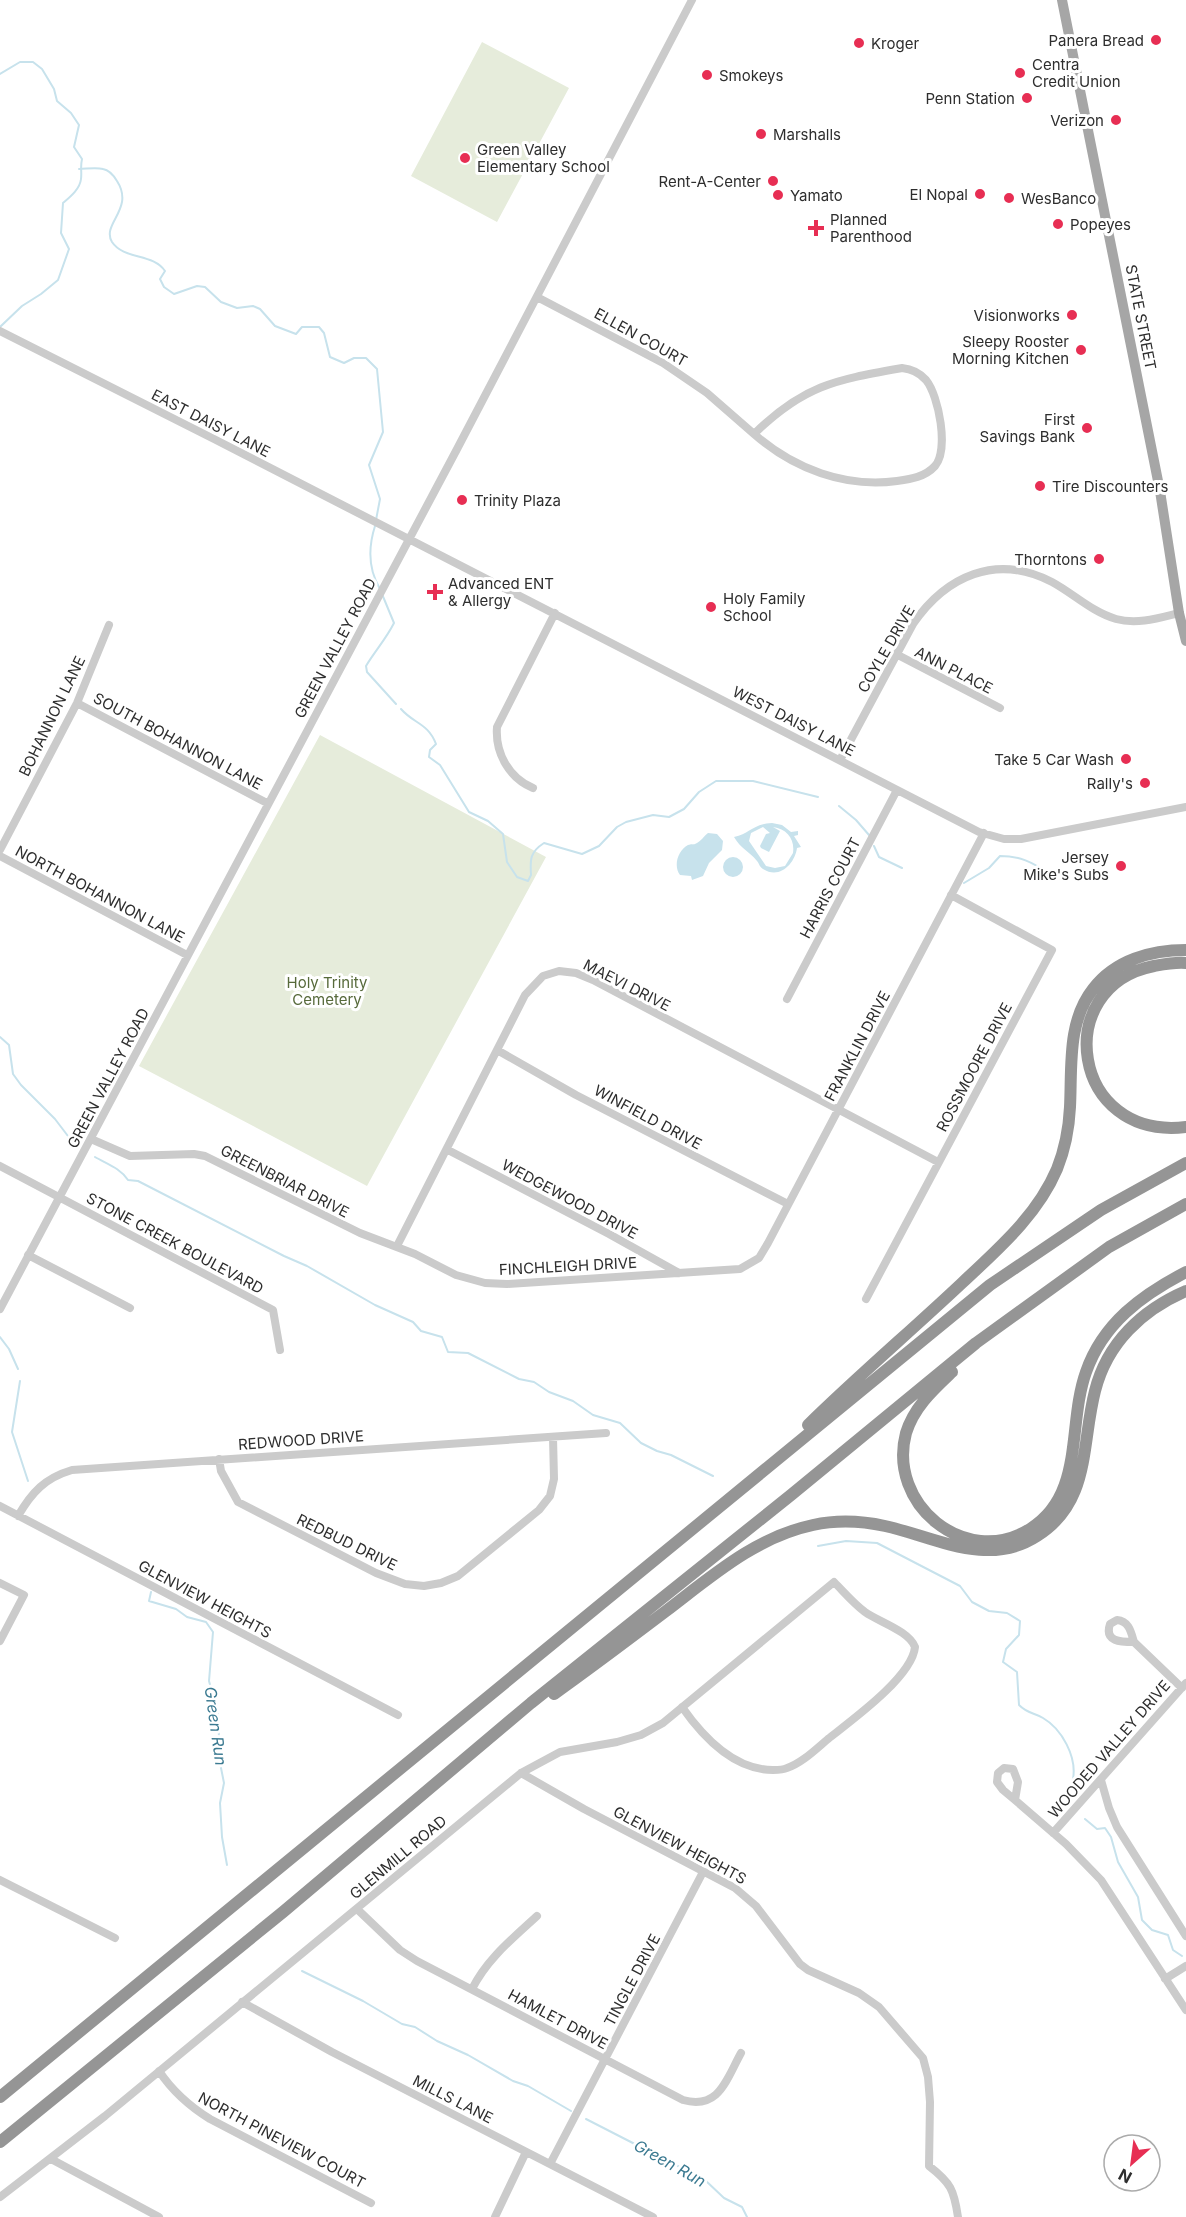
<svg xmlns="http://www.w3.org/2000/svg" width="1186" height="2217" viewBox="0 0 1186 2217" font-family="Inter,sans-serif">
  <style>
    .green { fill: #e6ecdb }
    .water { fill: #c7e2ec; fill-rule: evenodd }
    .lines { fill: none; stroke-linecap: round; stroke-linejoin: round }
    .stream { stroke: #c7e2ec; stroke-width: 2 }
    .minor { stroke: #cbcbcb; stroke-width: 8 }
    .major { stroke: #a6a6a6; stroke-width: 10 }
    .highway { stroke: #959595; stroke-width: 12 }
    .poi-dot { fill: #e72e53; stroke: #fff; stroke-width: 2 }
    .labels { text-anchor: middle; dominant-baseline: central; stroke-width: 6; stroke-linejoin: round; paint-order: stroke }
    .poi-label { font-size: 15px; fill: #2e2e2e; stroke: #fff; text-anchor: start }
    .street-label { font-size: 15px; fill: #2e2e2e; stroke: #fff }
    .park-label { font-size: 15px; fill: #576a3b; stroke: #fff }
    .water-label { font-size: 16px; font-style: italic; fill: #3b7a91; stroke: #fff }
  </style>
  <rect width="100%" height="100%" fill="#fff"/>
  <path class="green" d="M 482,42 L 569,88 L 497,222 L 411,176 Z
    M 320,735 L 546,857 L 367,1186 L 139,1066 Z"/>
  <path class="water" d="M 772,823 L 782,825 L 791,832 L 798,831 L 798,835 L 794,836 L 801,847 L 797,848 C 795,863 780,880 763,869 C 759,866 760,865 757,861 C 749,851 741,849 734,837 C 750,834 752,824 772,823 ZM 763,827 L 770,833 L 766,834 L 760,846 L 761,848 L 769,852 L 780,831 L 773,827 C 787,829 795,839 793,853 L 785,866 L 775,868 L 766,866 L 749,841 L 751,833 Z
    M 708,833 L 717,834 L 723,841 L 722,850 L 709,863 L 703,876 L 692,880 L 691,876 L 680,875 C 673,866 678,850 688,845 C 694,843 691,846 697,843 C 701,841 704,836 708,833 Z
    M723 867a10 10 0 1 1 20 0a10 10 0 1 1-20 0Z"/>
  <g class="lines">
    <path class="stream" d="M 0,74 L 20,62 L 33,62 L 42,69 L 54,89 L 57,101 L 71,113 L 79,125 L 74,147 L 82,159 C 80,168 82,171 81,179 C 80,189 70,197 63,203 L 61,233 L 69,249 L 58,280 L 41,294 L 22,306 L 0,327
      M 79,169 C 86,169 96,167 103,169 C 109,170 114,176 117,181 C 135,209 101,224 112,242 C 124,260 153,253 165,271 L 160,279 L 164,287 L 174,294 L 197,286 L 205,287 L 221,302 L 237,308 L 253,306 L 260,309 L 275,326 L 296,334 L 302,327 L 319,327 L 324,333 L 330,357 L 344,363 L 354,358 L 366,358 L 377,369 L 383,432 L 369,465 L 380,499 L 376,520
      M 375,526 C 368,548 368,569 380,589
      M 382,594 L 394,623 C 386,639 375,651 366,666 L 367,672 L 396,704
      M 401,709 C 414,724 428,723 436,744 L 430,750 L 429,757 L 440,765 L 469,812 L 488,821 L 503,834 L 507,862 L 517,877 L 528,881 L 531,875 C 530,859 530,852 544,843 L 582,854 L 599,846 L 617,827 L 626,822 L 653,815 L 669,817 L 684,809 L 699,792 L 716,781 L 753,781 L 818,797
      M 839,806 L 856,820 L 869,835
      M 874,846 L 879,857 L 902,868
      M 964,883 L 989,868 L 1000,856 C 1020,856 1032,862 1048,873
      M 0,1037 L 9,1045 L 13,1074 L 21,1085 L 55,1119 L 74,1144
      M 95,1157 C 107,1164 120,1168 128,1180 L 138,1181 L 284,1256 L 307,1266 L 375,1305 L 413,1322 L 421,1331 L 442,1337 L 448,1352 L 468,1353 L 519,1379 L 534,1382 L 549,1392 L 573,1401 L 593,1415 L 620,1423 L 641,1443 L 657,1451 L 671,1455 L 713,1476
      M 0,1337 L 9,1349 L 18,1369
      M 20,1381 L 12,1432 L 28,1481
      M 818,1546 L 846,1541 L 877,1543 L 960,1586 L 972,1602 L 989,1611 L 1007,1613 L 1020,1621 L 1019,1635 L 1006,1649 L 1003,1662 L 1017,1672 L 1019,1705 C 1028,1714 1033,1712 1043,1718 C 1062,1729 1077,1757 1073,1779 C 1072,1786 1069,1794 1067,1801
      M 151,1592 L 149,1601 L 176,1609 L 187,1617 L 206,1622 L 213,1632 L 209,1681 L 218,1714 L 220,1763 L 224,1783 L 220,1803 L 222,1837 L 227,1865
      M 1085,1819 L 1097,1829 L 1105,1828 L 1111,1837 L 1118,1862 L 1138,1897 L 1142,1920 L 1152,1930 L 1168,1935 L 1173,1950 L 1182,1956
      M 302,1971 L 363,2001 L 402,2024 L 415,2027 L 437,2041 L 468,2055 L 513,2081 L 528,2086 L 571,2111
      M 586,2119 L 705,2180 L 724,2198 L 742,2207 L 747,2217"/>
    <path class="minor" d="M 537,297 L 663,363 L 707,393 L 754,434
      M 0,331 L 214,439 L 979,832 L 1004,839 L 1021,839 L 1186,807
      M 902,368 C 912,369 919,372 926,380 C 939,396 949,450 935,466 C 925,477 911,479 897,481 C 845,488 794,469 754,434 C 804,385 835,380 902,368 Z
      M 896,654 L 1000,708
      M 77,703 L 267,803
      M 840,760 L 913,624 C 946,576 996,553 1052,582 C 1074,594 1092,612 1116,619 C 1137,625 1159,618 1179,613
      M 533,788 C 509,778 495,753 497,727 L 555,613
      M 0,850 L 77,703 L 109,625
      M 0,856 L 187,955
      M 787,999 L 897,790
      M 497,1050 L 576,1095 L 788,1204
      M 91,1139 L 130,1156 L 194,1154 L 205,1156 L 360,1233 L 415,1254 L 456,1275 L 485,1283 L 507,1284 L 740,1269 L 759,1258 L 768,1243 L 984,833
      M 448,1150 L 609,1234 L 679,1273
      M 0,1166 L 273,1310 L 280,1350
      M 397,1246 L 525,995 L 543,976 L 559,971 L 576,973 L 593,980 L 938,1162
      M 28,1255 L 130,1308
      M 866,1299 L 1052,950 L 951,895
      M 0,1309 L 456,451 L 692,0
      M 219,1459 L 221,1471 L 238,1502 L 376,1573 L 405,1584 L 424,1586 L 441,1583 L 458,1576 L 539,1510 L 550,1496 L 554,1479 L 553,1437
      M 0,1506 L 398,1715
      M 18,1516 C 32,1492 45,1478 72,1470 L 606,1433
      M 0,1583 L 24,1595 L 0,1641
      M 1117,1620 C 1129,1621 1131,1632 1134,1642 C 1121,1642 1104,1642 1110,1624 Z
      M 1134,1642 L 1182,1688
      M 1004,1768 L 1013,1769 L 1018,1782 L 1015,1800 L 1003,1790 L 997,1782 L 998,1773 Z
      M 521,1773 L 584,1809 L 735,1888 L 756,1906 L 800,1964 L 808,1970 L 859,1993 L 879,2007 L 923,2058 L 928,2077 L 930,2102 L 929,2166 C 951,2183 954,2190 958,2217
      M 1101,1780 L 1109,1808 L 1117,1827 L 1186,1936
      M 1015,1800 L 1066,1844 L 1101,1880 L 1186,2010
      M 1053,1833 L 1186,1683
      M 0,1880 L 115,1938
      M 357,1909 L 400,1950 L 417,1961 L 683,2100 C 719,2110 726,2080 741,2053
      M 1165,1979 L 1186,1966
      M 472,1989 C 487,1959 512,1939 537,1916
      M 242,2002 L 332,2052 L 653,2217
      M 159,2071 C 173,2092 189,2106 210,2119 L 371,2203
      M 51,2159 L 159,2217
      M 550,2164 L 703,1872
      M 0,2197 L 105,2116 L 521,1773 L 560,1752 L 617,1742 L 641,1735 L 663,1723 L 834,1582 C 844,1592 853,1603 865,1612 C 879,1622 909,1631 915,1647 C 912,1677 852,1720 828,1739 C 816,1749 802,1763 787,1768 C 783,1770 778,1770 773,1770 C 734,1770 703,1737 682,1707
      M 495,2217 L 526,2152"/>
    <path class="major" d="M 1062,0 L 1160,491 L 1179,613 L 1186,641"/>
    <path class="highway" d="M 1186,963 C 1175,962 1165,964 1154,966 C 1050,986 1071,1141 1186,1127
      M 952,1372 C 933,1390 914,1407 906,1433 C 887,1504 965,1569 1030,1529 C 1085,1495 1067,1425 1086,1372 C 1103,1323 1142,1295 1186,1272
      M 808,1425 C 858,1376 911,1331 962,1283 C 998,1249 1037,1216 1057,1169 C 1065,1149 1069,1128 1070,1107 C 1072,1067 1067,1022 1093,989 C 1115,960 1151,950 1186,950
      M 554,1694 C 592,1667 629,1639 666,1611 C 712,1576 756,1537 813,1525 C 836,1520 862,1521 885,1526 C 935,1537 988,1568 1037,1536 C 1091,1502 1081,1445 1095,1391 C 1107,1343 1142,1310 1186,1291
      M 0,2097 L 990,1285 L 1101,1210 L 1186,1163
      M 0,2142 L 283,1912 L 531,1703 L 791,1495 L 976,1343 L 1109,1247 L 1186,1204"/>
  </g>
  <g class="poi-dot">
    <circle cx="1156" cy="40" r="6"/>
    <circle cx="859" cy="43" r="6"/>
    <circle cx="1020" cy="73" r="6"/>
    <circle cx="707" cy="75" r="6"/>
    <circle cx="1027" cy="98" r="6"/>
    <circle cx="1116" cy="120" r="6"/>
    <circle cx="761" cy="134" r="6"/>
    <circle cx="465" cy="158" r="6"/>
    <circle cx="773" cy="181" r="6"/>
    <circle cx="980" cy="194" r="6"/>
    <circle cx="778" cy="195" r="6"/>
    <circle cx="1009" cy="198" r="6"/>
    <circle cx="1058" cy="224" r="6"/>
    <path d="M813 219h6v6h6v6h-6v6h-6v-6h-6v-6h6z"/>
    <circle cx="1072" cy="315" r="6"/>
    <circle cx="1081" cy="350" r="6"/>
    <circle cx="1087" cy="428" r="6"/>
    <circle cx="1040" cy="486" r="6"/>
    <circle cx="462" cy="500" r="6"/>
    <circle cx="1099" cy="559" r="6"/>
    <path d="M432 583h6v6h6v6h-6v6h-6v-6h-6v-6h6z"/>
    <circle cx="711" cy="607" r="6"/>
    <circle cx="1126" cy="759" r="6"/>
    <circle cx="1145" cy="783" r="6"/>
    <circle cx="1121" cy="866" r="6"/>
  </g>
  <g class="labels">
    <g class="poi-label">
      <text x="1144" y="40" text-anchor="end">Panera Bread</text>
      <text x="871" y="43">Kroger</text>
      <text x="1032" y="64">Centra<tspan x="1032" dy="17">Credit Union</tspan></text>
      <text x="719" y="75">Smokeys</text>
      <text x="1015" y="98" text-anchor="end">Penn Station</text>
      <text x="1104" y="120" text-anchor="end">Verizon</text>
      <text x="773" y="134">Marshalls</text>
      <text x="477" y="149">Green Valley<tspan x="477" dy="17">Elementary School</tspan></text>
      <text x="761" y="181" text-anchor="end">Rent-A-Center</text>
      <text x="968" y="194" text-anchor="end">El Nopal</text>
      <text x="790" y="195">Yamato</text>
      <text x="1021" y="198">WesBanco</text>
      <text x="830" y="219">Planned<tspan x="830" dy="17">Parenthood</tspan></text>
      <text x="1070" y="224">Popeyes</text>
      <text x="1060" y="315" text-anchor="end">Visionworks</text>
      <text x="1069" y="341" text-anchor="end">Sleepy Rooster<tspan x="1069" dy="17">Morning Kitchen</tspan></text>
      <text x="1075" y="419" text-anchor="end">First<tspan x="1075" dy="17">Savings Bank</tspan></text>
      <text x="1052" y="486">Tire Discounters</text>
      <text x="474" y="500">Trinity Plaza</text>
      <text x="1087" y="559" text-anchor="end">Thorntons</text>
      <text x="448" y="583">Advanced ENT<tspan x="448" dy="17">&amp; Allergy</tspan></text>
      <text x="723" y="598">Holy Family<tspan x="723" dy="17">School</tspan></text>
      <text x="1114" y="759" text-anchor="end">Take 5 Car Wash</text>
      <text x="1133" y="783" text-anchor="end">Rally's</text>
      <text x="1109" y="857" text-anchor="end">Jersey<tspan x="1109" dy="17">Mike's Subs</tspan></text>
    </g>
    <g class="street-label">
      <text transform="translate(1141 317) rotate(79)">STATE STREET</text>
      <text transform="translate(641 337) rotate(29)">ELLEN COURT</text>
      <text transform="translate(211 423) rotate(27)">EAST DAISY LANE</text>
      <text transform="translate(335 648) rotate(-62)">GREEN VALLEY ROAD</text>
      <text transform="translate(886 649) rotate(-60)">COYLE DRIVE</text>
      <text transform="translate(954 670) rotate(27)">ANN PLACE</text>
      <text transform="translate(52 716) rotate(-64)">BOHANNON LANE</text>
      <text transform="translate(794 721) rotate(27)">WEST DAISY LANE</text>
      <text transform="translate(178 741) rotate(28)">SOUTH BOHANNON LANE</text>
      <text transform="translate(830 888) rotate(-62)">HARRIS COURT</text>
      <text transform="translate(100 894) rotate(28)">NORTH BOHANNON LANE</text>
      <text transform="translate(627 985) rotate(27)">MAEVI DRIVE</text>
      <text transform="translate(857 1046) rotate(-62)">FRANKLIN DRIVE</text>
      <text transform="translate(974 1067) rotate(-62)">ROSSMOORE DRIVE</text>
      <text transform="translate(108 1078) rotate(-62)">GREEN VALLEY ROAD</text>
      <text transform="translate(648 1117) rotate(28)">WINFIELD DRIVE</text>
      <text transform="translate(285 1181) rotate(27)">GREENBRIAR DRIVE</text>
      <text transform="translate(570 1199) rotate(28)">WEDGEWOOD DRIVE</text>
      <text transform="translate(175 1243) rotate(28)">STONE CREEK BOULEVARD</text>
      <text transform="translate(568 1266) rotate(-3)">FINCHLEIGH DRIVE</text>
      <text transform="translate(301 1440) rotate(-4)">REDWOOD DRIVE</text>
      <text transform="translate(347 1542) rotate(26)">REDBUD DRIVE</text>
      <text transform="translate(205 1599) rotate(28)">GLENVIEW HEIGHTS</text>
      <text transform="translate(1109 1749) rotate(-49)">WOODED VALLEY DRIVE</text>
      <text transform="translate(680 1845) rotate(28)">GLENVIEW HEIGHTS</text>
      <text transform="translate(398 1857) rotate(-40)">GLENMILL ROAD</text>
      <text transform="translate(632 1980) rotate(-62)">TINGLE DRIVE</text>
      <text transform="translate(558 2019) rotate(28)">HAMLET DRIVE</text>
      <text transform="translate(453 2099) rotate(27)">MILLS LANE</text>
      <text transform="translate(282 2140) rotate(28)">NORTH PINEVIEW COURT</text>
    </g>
    <g class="park-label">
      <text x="327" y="982">Holy Trinity<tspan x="327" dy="17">Cemetery</tspan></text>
    </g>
    <g class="water-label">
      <text transform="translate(216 1726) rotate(82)">Green Run</text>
      <text transform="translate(670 2163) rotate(29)">Green Run</text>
    </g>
  </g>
  <g transform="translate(1132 2163) rotate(208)"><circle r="28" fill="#ffffff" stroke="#ababab" stroke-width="1.5"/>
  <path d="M0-4.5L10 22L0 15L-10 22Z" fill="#e72e53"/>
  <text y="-9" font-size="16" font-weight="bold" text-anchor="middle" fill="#2e2e2e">N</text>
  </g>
</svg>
